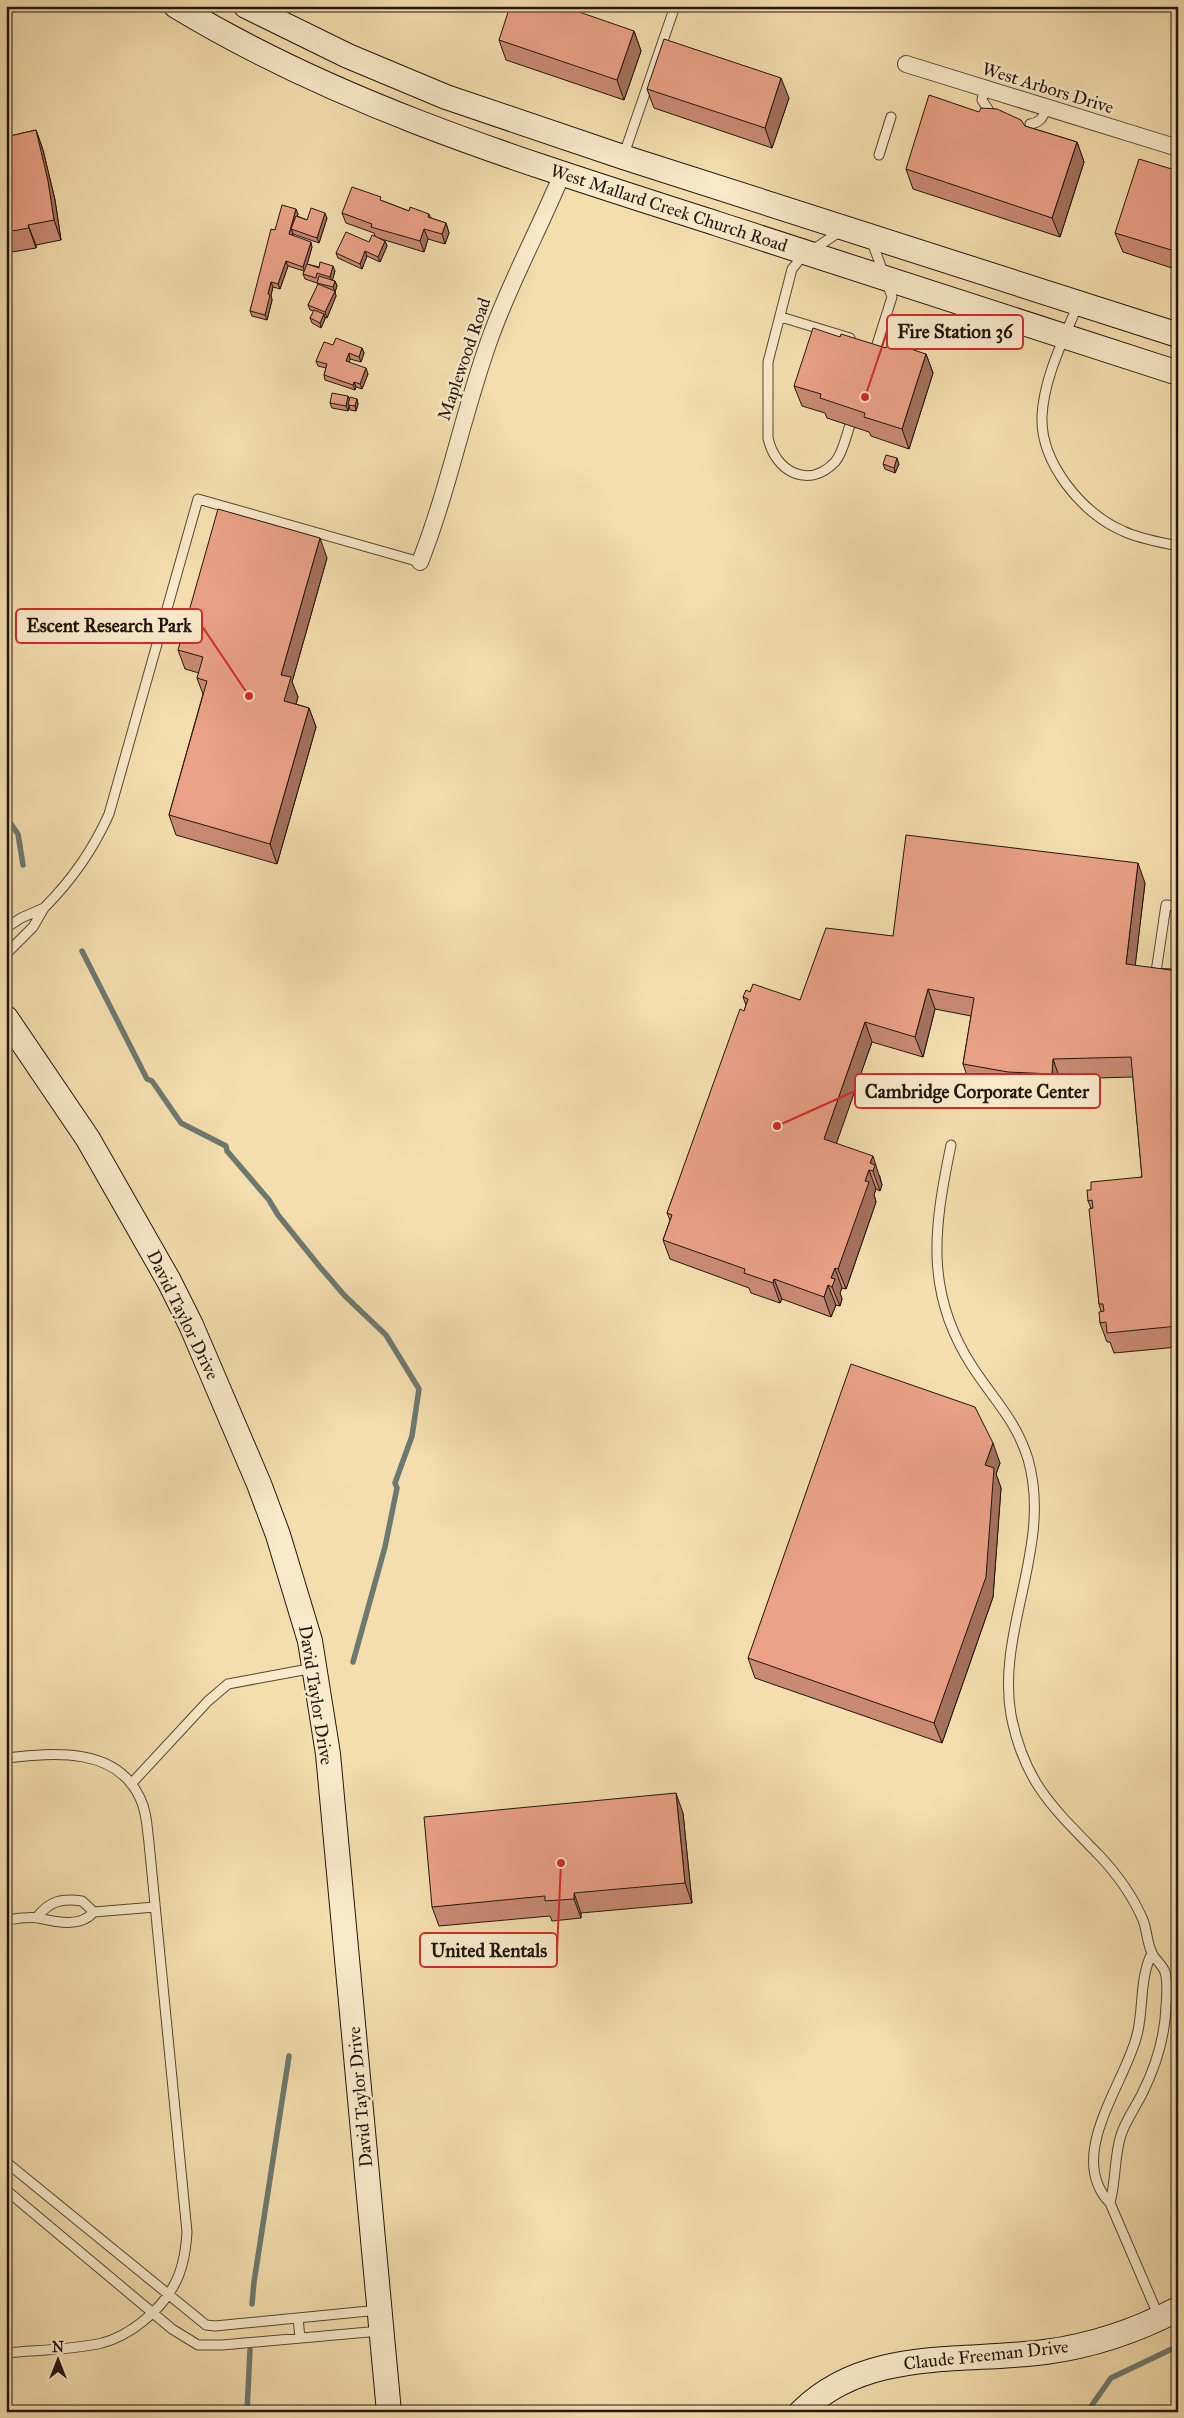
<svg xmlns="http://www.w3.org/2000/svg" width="1184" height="2418" viewBox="0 0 1184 2418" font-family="'IM FELL Great Primer',serif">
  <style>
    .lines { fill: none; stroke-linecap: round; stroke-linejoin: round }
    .stream { stroke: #6c7970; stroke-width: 5.5 }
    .lane-casing { stroke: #564736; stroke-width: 11 }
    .street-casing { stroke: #564736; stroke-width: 18 }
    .secondary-casing { stroke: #21150e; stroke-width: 26 }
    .lane { stroke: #f8eaca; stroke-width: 9 }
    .street { stroke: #f8eaca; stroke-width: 16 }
    .secondary { stroke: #f8eaca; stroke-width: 24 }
    .wall { fill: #c98a73; stroke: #21150e }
    .shaded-wall { fill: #a4715e; stroke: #21150e }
    .building { fill: #eaa186; stroke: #21150e }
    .labels { text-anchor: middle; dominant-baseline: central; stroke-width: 5; stroke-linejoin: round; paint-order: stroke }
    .street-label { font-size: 18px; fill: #21150e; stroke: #f8eaca }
    .leader { fill: none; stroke: #d62828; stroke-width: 2 }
    .callout-dot { fill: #d62828; stroke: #f8eaca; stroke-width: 2 }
    .callout { fill: #f8eaca; stroke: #d62828; stroke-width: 2 }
    .callout-label { font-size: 19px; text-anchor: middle; font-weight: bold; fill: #21150e }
  </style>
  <rect width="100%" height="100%" fill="#f4deae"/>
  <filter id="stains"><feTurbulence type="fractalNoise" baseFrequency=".004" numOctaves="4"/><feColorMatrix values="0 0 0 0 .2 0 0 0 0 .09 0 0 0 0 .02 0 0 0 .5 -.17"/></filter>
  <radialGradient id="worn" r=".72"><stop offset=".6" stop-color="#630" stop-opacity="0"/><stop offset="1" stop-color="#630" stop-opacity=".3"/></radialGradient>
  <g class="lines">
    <path class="stream" d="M 6,817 L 18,834 L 23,865
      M 82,951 L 147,1079 L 152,1081 L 181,1123 L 226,1146 L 227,1151 L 269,1200 L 278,1215 L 320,1267 L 345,1296 L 386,1335 L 419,1389 L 412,1436 L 395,1483 L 397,1488 L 385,1547 L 353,1662
      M 252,2304 L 254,2282 L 289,2056
      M 247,2412 L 250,2350
      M 1087,2412 L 1111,2378 L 1178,2346"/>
    <g class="lane-casing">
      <path id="lane" d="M 984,89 L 982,100 L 989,111
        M 1030,124 C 1040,123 1043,117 1046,109
        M 879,155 L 891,117
        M 623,157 L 675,6
        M 842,230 L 801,258 L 792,269 L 768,362 L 768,438 C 775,471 808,490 835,462 C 843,453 846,436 850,425
        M 871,239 L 892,297 L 873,357
        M 1078,304 C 1064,339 1044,377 1042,416 C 1040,462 1082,514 1123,531 C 1140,539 1159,542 1178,546
        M 781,317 L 850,338
        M 1178,906 L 1166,905 L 1156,972 L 1178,975
        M 44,908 C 71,881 93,850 109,814 L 198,499 L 420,562
        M 6,928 L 21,918 L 44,908 L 33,927 L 6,954
        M 951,1145 C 934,1227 924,1292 972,1366 C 993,1399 1016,1420 1028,1459 C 1053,1546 996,1630 1011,1715 C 1024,1782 1053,1808 1098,1854 C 1117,1874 1132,1894 1143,1920 C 1147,1930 1147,1943 1152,1953 C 1155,1960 1162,1964 1165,1972 C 1168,1982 1167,1995 1166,2006 C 1165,2037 1156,2066 1142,2094 C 1135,2108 1126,2120 1121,2135 C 1114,2157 1116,2181 1110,2203 C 1065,2156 1125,2084 1137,2035 C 1144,2008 1139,1979 1152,1953
        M 6,1758 C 53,1753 116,1746 140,1798 C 147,1812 147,1828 149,1843 L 187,2232 C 186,2249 182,2272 173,2287 C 159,2312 129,2336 102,2343 C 71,2350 37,2350 6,2353
        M 131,1784 L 208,1701 L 228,1684 L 314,1668
        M 94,1912 L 155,1907
        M 6,1920 C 16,1919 29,1916 38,1918 C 56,1922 80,1928 94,1912 L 82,1901 C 61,1898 50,1901 37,1917
        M 6,2162 L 206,2325 L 215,2326 L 379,2310
        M 6,2190 L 172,2329 L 198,2345 L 222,2345 L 380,2331
        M 1110,2203 L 1159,2317
        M 298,2318 L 300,2338"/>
    </g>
    <g class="street-casing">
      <path id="street" d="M 906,64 L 1178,148
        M 420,562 C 448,491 463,414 489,341 C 509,284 539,230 562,174"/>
    </g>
    <g class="secondary-casing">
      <path id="secondary" d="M 176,6 C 344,108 532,164 718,224 C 871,273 1024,323 1178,373
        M 246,6 L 348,56 L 446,97 L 623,157 L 1178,335
        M 6,1018 L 88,1139 L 169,1281 L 191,1325 L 259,1484 L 278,1535 L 310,1641 L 328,1754 L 389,2412
        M 801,2412 C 866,2347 962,2363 1045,2352 C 1091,2346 1136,2331 1178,2309"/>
    </g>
    <use href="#lane" class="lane"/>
    <use href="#street" class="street"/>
    <use href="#secondary" class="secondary"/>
  </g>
  <path class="wall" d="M 634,31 L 641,51 L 624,100 L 506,60 L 499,40 Z
    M 647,89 L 789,98 L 772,148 L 654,108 Z
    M 979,112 L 1077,142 L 1084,162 L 1060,237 L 913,189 L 906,169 Z
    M 36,130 L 43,150 L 55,200 L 61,240 L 36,245 L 36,248 L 6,253 L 6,134 L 10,136 Z
    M 1178,171 L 1178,270 L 1123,252 L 1115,233 Z
    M 383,201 L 409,211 L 429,214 L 431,218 L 446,223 L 449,233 L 445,244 L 428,239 L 424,252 L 378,238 L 385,241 L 387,246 L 380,262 L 367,256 L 362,269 L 338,258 L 336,253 L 369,242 L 375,236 L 374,233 L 346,223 L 342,213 Z
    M 298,214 L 297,216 L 307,220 L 327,218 L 319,243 L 293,234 L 293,233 L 292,235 L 312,247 L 307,264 L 335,271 L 332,280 L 335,281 L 337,286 L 335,292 L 336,296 L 327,318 L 324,317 L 325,319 L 321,328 L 312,323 L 310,318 L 314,311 L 310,310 L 308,305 L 318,285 L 317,283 L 305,279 L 303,274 L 304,271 L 288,266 L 280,289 L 273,287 L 271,295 L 272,300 L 267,320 L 252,316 L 250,311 L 275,230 Z
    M 840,337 L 886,348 L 926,354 L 933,373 L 909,449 L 871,436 L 869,432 L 827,418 L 825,413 L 802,406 L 794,386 Z
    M 333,345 L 362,348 L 364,353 L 361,362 L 350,359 L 349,362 L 368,374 L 362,389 L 356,387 L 355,390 L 325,380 L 324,375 L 326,368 L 318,366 L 316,361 Z
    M 348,396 L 350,400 L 357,399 L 358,404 L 356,411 L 350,410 L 349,406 L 348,411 L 332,408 L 330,403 Z
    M 883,464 L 899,464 L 895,473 L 885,469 Z
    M 327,558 L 292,682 L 298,697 L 296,704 L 309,708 L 316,727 L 277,864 L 176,835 L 169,815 L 203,694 L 197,678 L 199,673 L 185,669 L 178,650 Z
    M 1145,883 L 1135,966 L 1178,971 L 1178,1347 L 1114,1353 L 1110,1342 L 1107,1342 L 1100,1323 L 1101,1311 L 1099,1304 L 1091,1208 L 1088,1201 L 1091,1190 L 1142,1177 L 1133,1077 L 1060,1079 L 1060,1094 L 1015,1092 L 970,1084 L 963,1064 L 971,1016 L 935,1009 L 923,1057 L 872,1042 L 836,1143 L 880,1176 L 880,1177 L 882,1185 L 880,1191 L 876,1189 L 874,1195 L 876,1202 L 846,1289 L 842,1288 L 840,1293 L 842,1299 L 840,1306 L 836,1305 L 831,1317 L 782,1299 L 780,1303 L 751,1293 L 749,1288 L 670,1259 L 663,1240 L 670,1220 L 667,1213 L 744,1011 L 746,1005 L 743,997 L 750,992 L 800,1000 L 893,936 Z
    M 1000,1463 L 996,1474 L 1001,1488 L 993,1597 L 942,1743 L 755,1678 L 748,1658 Z
    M 683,1813 L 692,1903 L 581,1913 L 581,1918 L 552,1921 L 550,1916 L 439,1926 L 432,1907 Z"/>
  <path class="shaded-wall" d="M 634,31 L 641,51 L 624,100 L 617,80 Z
    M 781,78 L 789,98 L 772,148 L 765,128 Z
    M 36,130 L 43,150 L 55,200 L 61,240 L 54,220 Z
    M 1077,142 L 1084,162 L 1060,237 L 1052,218 Z
    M 296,209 L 298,214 L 293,230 L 291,229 L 293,233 L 291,239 L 289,234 Z
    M 325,213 L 327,218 L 319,243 L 317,238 Z
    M 446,223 L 449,233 L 445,244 L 442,234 Z
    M 28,225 L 36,245 L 36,248 L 29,228 Z
    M 424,229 L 428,239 L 424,252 L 420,241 Z
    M 385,241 L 387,246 L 380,262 L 378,257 Z
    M 311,242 L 312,247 L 305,272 L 303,267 Z
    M 365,251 L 367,256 L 362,269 L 360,264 Z
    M 286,261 L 288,266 L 280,289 L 278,284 Z
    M 333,266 L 335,271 L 332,282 L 330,277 Z
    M 335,281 L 337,286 L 335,292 L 333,287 Z
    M 271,282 L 273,287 L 271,295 L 272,300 L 267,320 L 265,315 L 268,294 Z
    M 335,291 L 336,296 L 327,318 L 325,312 Z
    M 324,314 L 325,319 L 321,328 L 320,323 Z
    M 362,348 L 364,353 L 361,362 L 359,357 Z
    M 349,353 L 350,359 L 348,366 L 346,361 Z
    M 926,354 L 933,373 L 909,449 L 902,429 Z
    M 366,368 L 368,374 L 362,389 L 360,384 Z
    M 354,382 L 356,387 L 355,390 L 353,385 Z
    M 348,396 L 350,401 L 348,411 L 346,406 Z
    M 357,399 L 358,404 L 356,411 L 355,406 Z
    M 897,458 L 899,464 L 895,473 L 894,468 Z
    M 320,538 L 327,558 L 292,682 L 298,697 L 291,720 L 284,701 L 281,675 Z
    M 309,708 L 316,727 L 277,864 L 270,844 Z
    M 1138,863 L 1145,883 L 1133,984 L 1126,964 Z
    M 928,989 L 935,1009 L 923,1057 L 915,1037 Z
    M 865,1022 L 872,1042 L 831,1159 L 824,1139 Z
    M 1053,1059 L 1060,1079 L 1060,1094 L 1052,1074 Z
    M 873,1156 L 882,1185 L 880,1191 L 870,1163 Z
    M 869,1170 L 876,1189 L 874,1195 L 876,1202 L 846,1289 L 838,1269 L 865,1181 Z
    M 835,1268 L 842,1288 L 840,1293 L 842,1299 L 840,1306 L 832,1287 L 831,1278 Z
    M 774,1279 L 782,1299 L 780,1303 L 773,1283 Z
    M 828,1285 L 836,1305 L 831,1317 L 824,1297 Z
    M 993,1443 L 1000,1463 L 996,1474 L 1001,1488 L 993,1597 L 942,1743 L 934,1723 L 985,1465 Z
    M 676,1793 L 683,1813 L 692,1903 L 685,1883 Z
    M 574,1893 L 581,1913 L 581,1918 L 574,1899 Z"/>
  <path class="building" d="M 510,6 L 562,6 L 634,31 L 617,80 L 499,40 Z
    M 664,39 L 781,78 L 765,128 L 647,89 Z
    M 929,95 L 979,112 L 981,108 L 997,109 L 1021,120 L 1025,126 L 1077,142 L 1052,218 L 906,169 Z
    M 36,130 L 48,181 L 54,220 L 28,225 L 29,228 L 6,232 L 6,134 L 9,133 L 10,136 Z
    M 1139,159 L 1178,171 L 1178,252 L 1115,233 Z
    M 352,187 L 381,197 L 380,200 L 409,211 L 410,207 L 429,214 L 428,217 L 446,223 L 442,234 L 424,229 L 420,241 L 371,227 L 372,224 L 342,213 Z
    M 282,205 L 296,209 L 289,234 L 311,242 L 303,267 L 286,261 L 278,284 L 271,282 L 268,294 L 270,295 L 265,315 L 250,311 L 271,229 L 275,230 Z
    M 311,208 L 325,213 L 317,238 L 291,229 L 296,216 L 307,220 Z
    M 346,232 L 369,242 L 372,235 L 385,241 L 378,257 L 365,251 L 360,264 L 336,253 Z
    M 320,262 L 333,266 L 330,277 L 317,273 L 316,278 L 303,274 L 307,264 L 319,268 Z
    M 319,276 L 335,281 L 333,287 L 317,283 Z
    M 318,284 L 335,291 L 325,312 L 308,305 Z
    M 314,310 L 324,314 L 320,323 L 310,318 Z
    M 813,328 L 840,337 L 841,334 L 886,348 L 889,342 L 926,354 L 902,429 L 864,417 L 865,413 L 820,398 L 821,394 L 794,386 Z
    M 336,338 L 362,348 L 359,357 L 349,353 L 346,361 L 366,368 L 360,384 L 354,382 L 353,385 L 324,375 L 327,364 L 316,361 L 324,342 L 333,345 Z
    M 332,393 L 348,396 L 346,406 L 330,403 Z
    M 350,397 L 357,399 L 355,406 L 348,405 Z
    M 886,455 L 897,458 L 894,468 L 883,464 Z
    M 218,509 L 320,538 L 281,675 L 291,677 L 284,701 L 309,708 L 270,844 L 169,815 L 207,681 L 197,678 L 203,657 L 178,650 Z
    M 906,835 L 1138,863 L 1126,964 L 1178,971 L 1178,1326 L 1107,1333 L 1106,1322 L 1100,1323 L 1099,1312 L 1104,1311 L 1103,1304 L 1099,1304 L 1089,1209 L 1093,1208 L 1092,1200 L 1088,1201 L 1087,1190 L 1091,1190 L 1091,1182 L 1142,1177 L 1131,1057 L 1053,1059 L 1052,1074 L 1008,1072 L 963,1064 L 974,998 L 928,989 L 915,1037 L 865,1022 L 824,1139 L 873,1156 L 870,1163 L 875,1165 L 873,1171 L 869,1170 L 865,1181 L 869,1182 L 838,1269 L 835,1268 L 831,1278 L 835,1279 L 832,1287 L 828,1285 L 824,1297 L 774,1279 L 773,1283 L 744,1273 L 745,1269 L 663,1240 L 672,1215 L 667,1213 L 740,1009 L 744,1011 L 748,999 L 743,997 L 746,990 L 750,992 L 753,984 L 800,1000 L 826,928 L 893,936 Z
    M 851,1364 L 975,1407 L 993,1443 L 985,1465 L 994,1468 L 986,1577 L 934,1723 L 748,1658 Z
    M 676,1793 L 685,1883 L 574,1893 L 574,1899 L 545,1901 L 545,1896 L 432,1907 L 424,1817 Z"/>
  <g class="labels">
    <g class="street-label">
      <text transform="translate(1048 88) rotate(17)">West Arbors Drive</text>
      <text transform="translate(669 208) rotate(18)">West Mallard Creek Church Road</text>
      <text transform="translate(464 359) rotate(-71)">Maplewood Road</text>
      <text transform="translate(183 1315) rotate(64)">David Taylor Drive</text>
      <text transform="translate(316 1695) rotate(81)">David Taylor Drive</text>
      <text transform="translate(360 2097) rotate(-95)">David Taylor Drive</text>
      <text transform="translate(986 2355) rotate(-6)">Claude Freeman Drive</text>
    </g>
  </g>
  <path class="leader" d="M865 397L887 332M249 696L202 626M777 1126L855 1091M561 1863L557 1950"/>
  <g class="callout-dot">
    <circle cx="865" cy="397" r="5"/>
    <circle cx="249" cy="696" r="5"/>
    <circle cx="777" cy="1126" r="5"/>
    <circle cx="561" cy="1863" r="5"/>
  </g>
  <g class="callout">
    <rect x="887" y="315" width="136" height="34" rx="5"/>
    <rect x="16" y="609" width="186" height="34" rx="5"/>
    <rect x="855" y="1074" width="245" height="34" rx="5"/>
    <rect x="420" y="1933" width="137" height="34" rx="5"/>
  </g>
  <g class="callout-label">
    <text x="955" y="338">Fire Station 36</text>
    <text x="109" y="632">Escent Research Park</text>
    <text x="977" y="1098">Cambridge Corporate Center</text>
    <text x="489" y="1957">United Rentals</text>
  </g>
  <rect width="1184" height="2418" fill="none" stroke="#f4deae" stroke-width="25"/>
  <rect x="8" y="8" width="1169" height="2403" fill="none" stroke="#21150e" stroke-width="2.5"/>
  <rect x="12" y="12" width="1159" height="2393" fill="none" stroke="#21150e"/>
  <g transform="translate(58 2360)" stroke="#f8eaca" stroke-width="4" paint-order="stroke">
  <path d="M0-4L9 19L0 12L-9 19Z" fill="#21150e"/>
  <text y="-8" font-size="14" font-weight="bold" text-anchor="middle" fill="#21150e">N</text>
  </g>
  <rect width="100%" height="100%" filter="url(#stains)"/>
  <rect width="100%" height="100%" fill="url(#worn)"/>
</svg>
